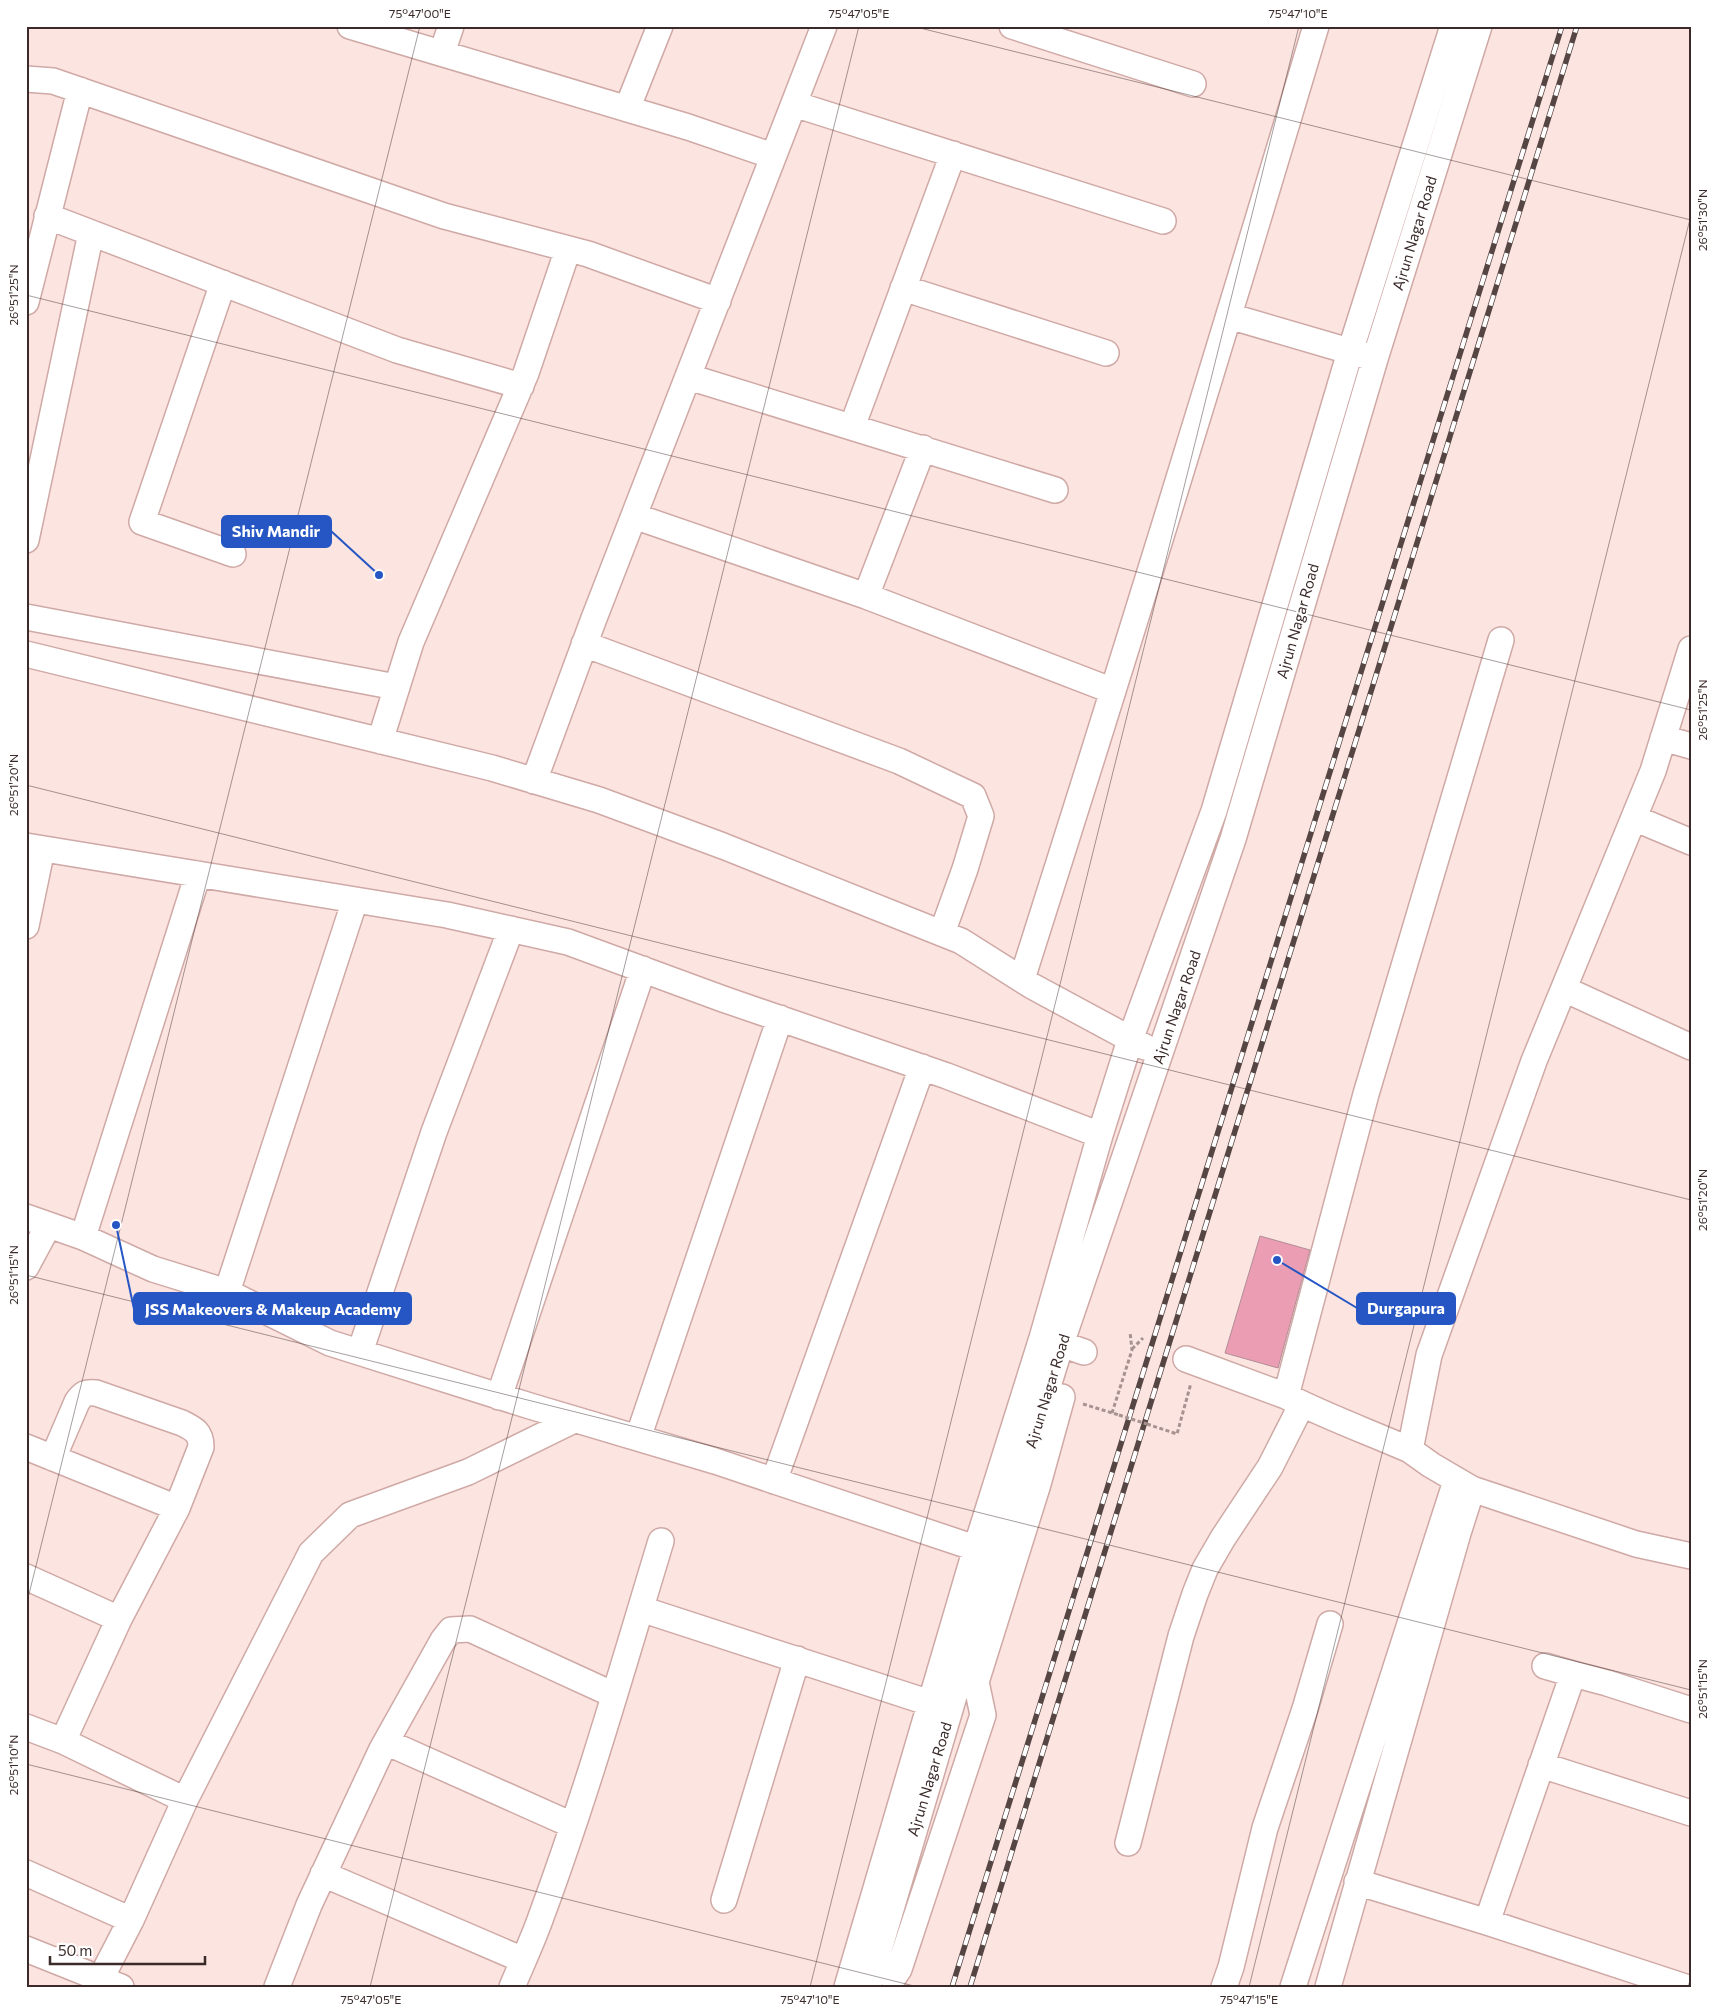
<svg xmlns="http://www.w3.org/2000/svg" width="1717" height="2013" viewBox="0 0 1717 2013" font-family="Commissioner,sans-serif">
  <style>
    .building { fill: #ea9db3; stroke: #b18d96 }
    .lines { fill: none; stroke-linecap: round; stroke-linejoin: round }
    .minor-casing { stroke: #cfa9a5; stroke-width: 28 }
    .path { stroke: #a69290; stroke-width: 3; stroke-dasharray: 4 2.5; stroke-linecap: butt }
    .minor { stroke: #fff; stroke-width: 25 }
    .rail-casing { stroke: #554543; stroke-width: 5.5 }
    .rail { stroke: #fff; stroke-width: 4; stroke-dasharray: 11; stroke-linecap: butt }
    .path-bridge { stroke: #a69290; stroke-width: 3; stroke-dasharray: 4 2.5; stroke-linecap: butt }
    .ticks { fill: none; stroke: #3a2b2a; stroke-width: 1; stroke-opacity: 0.45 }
    .labels { text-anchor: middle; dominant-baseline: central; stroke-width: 4.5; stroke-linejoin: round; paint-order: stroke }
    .street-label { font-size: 15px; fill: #3a2b2a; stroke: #fff }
    .leader { fill: none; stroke: #2556c4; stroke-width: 2 }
    .callout-dot { fill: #2556c4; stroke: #fff; stroke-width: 2 }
    .callout { fill: #2556c4; stroke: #2556c4; stroke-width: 2 }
    .callout-label { font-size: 16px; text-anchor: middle; font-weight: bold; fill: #fff }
    .neatline { fill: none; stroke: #3a2b2a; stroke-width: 2 }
    .ticks-label { font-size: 12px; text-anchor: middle; fill: #3a2b2a }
  </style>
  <rect width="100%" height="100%" fill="#fce4e1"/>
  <path class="building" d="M 1260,1236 L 1310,1250 L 1278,1368 L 1225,1353 Z"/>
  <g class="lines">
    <g class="minor-casing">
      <path id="minor" d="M 350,26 L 688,127 L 773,156
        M 1012,26 L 1193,84
        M 442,53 L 451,26
        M 26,79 L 53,81 L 444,216 L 588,254 L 718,301
        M 794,104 L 1163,221
        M 627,109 L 660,26
        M 47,216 L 397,350 L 521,386
        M 223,283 L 142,522 L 233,554
        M 903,288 L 1106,353
        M 26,302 L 80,90
        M 1229,316 L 1366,356
        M 689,377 L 1055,490
        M 852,427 L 953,154
        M 634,516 L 866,596 L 1113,691
        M 26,540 L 91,233
        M 866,596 L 923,448
        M 26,617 L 396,687
        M 584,644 L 899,761 L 973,796 L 981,816 L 965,869 L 942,933
        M 1691,649 L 1653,771 L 1534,1061 L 1429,1355 L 1410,1450 L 1431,1465 L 1472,1489 L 1636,1544 L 1691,1556
        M 26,654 L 492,768 L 599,800 L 723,846 L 961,941 L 1032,986 L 1145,1047
        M 1663,738 L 1691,746
        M 380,741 L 411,642 L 526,373 L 568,249
        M 534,781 L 593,621 L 824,26
        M 1634,818 L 1691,842
        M 26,846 L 447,915 L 568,942 L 723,999 L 947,1076 L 1100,1135
        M 26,926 L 42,849
        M 1022,979 C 1123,662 1221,345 1316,26
        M 1564,989 L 1691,1047
        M 26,1217 L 83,1237 L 153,1269 L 227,1292 L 330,1343 L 530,1406 L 715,1461 L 993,1554
        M 83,1237 L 198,874
        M 26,1267 L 48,1226
        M 227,1292 L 355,900
        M 1047,1339 L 1084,1352
        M 360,1352 L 434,1132 L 511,929
        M 1186,1359 L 1286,1396
        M 499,1397 L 643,969
        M 638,1438 L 780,1018
        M 26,1447 L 177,1508
        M 1410,1450 C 1369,1432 1327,1417 1286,1396 L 1366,1094 L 1501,640
        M 53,1458 L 77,1402 C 83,1393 86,1392 96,1393 L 182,1423 C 194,1429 201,1432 201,1447 L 177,1508 L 119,1619 L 63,1741
        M 774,1481 L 922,1067
        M 26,1577 L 119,1619
        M 641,1609 L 930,1703
        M 1545,1666 L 1573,1674
        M 26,1727 L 63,1741 L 185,1800
        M 386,1742 L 572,1825
        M 1541,1765 L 1691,1813
        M 1128,1843 L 1181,1636 L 1195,1594 L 1205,1569 L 1223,1538 L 1270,1467 L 1302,1404
        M 26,1873 L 131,1920
        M 323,1874 L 523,1960
        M 1357,1882 L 1487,1922 L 1685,1987
        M 724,1900 L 797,1659
        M 1487,1922 L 1573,1674 L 1607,1683 L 1691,1710
        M 26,1949 L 121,1987
        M 101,1978 L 131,1920 L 185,1800 L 311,1553 L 350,1515 L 468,1472 L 574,1420
        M 893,1978 L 899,1969 L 983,1715 L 976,1682 L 1038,1484 L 1062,1397
        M 277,1987 L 309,1905 L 382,1749 L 443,1640 L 451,1630 L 470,1629 L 614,1695
        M 512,1987 C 522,1963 533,1940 541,1917 C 587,1793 623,1666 661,1541
        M 847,1987 L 976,1548 L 1042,1338 L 1100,1135 L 1130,1040 L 1214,811 L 1350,352 L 1453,26
        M 868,1987 L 996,1554 L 1061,1344 L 1233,839 L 1375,359 L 1479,26
        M 1224,1987 L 1231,1967 L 1265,1828 L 1305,1709 L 1330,1624
        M 1293,1987 L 1456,1481
        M 1328,1987 L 1458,1533 L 1472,1489"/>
    </g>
    <path class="path" d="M 1132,1349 L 1143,1338
      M 1083,1404 L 1119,1415
      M 1112,1413 L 1132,1350 L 1130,1332
      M 1147,1424 L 1177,1434 L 1191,1383"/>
    <use href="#minor" class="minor"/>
    <g class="rail-casing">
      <path id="rail" d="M 952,1987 L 1562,26
        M 970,1987 L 1577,26"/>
    </g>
    <use href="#rail" class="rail"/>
    <path class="path-bridge" d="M 1119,1415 L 1147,1424"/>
  </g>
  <path class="ticks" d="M 912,26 L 1691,220M 26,295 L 1691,710M 26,785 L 1691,1200M 26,1275 L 1691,1690M 26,1606 L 420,26M 26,1764 L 918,1987M 370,1987 L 859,26M 810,1987 L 1299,26M 1249,1987 L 1691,215M 1688,1987 L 1691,1977"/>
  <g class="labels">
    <g class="street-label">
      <text transform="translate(1414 233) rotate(-73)">Ajrun Nagar Road</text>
      <text transform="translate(1297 621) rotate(-74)">Ajrun Nagar Road</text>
      <text transform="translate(1176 1007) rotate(-71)">Ajrun Nagar Road</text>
      <text transform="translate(1047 1391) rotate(-73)">Ajrun Nagar Road</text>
      <text transform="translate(929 1779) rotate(-73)">Ajrun Nagar Road</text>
    </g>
  </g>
  <path class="leader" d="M379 575L331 531M1277 1260L1357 1308M116 1225L134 1309"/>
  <g class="callout-dot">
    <circle cx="379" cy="575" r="5"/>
    <circle cx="1277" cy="1260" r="5"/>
    <circle cx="116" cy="1225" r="5"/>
  </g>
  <g class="callout">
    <rect x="222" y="516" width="109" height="31" rx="5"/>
    <rect x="1357" y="1293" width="98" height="31" rx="5"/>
    <rect x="134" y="1293" width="277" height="31" rx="5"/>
  </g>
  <g class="callout-label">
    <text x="276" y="537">Shiv Mandir</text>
    <text x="1406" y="1314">Durgapura</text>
    <text x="273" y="1315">JSS Makeovers &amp; Makeup Academy</text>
  </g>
  <rect width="1717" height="2013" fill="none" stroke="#ffffff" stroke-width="55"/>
  <path d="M50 1956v8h155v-8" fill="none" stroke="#3a2b2a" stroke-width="2.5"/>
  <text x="58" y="1956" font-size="15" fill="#3a2b2a" stroke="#ffffff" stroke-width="4" paint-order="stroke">50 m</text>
  <rect x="28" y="28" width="1662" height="1958" class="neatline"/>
  <g class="ticks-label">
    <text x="420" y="18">75°47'00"E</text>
    <text x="859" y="18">75°47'05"E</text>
    <text x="1298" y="18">75°47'10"E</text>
    <text transform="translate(1703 220) rotate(-90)" y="4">26°51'30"N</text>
    <text transform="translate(14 295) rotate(-90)" y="4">26°51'25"N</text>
    <text transform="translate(1703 710) rotate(-90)" y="4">26°51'25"N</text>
    <text transform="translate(14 785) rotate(-90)" y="4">26°51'20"N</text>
    <text transform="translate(1703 1200) rotate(-90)" y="4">26°51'20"N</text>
    <text transform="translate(14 1275) rotate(-90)" y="4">26°51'15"N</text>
    <text transform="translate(1703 1689) rotate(-90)" y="4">26°51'15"N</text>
    <text transform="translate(14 1765) rotate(-90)" y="4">26°51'10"N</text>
    <text x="371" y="2004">75°47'05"E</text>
    <text x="810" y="2004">75°47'10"E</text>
    <text x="1249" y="2004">75°47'15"E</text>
  </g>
</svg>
